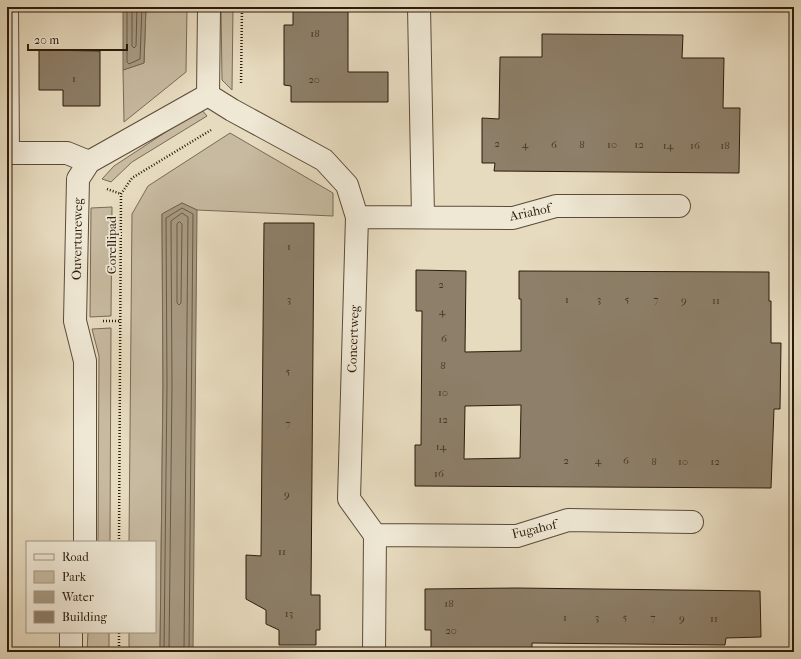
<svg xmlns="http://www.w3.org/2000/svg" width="801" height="659" viewBox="0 0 801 659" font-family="'IM FELL French Canon',serif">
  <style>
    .green { fill: #c7baa0; stroke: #7a6a56 }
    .water { fill: #a79a82; stroke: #766752 }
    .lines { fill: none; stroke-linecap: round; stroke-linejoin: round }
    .shore { stroke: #6a5a46; stroke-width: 1 }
    .building { fill: #8d7f69; stroke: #2c1b0b; fill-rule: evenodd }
    .minor-casing { stroke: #5b4b38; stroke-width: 24 }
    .path { stroke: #2c1b0b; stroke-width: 2.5; stroke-dasharray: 1 2; stroke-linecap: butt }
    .minor { stroke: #efe8d5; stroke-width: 22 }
    .labels { text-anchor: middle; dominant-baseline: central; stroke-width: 3.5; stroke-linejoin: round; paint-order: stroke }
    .number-label { font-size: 11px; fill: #443422 }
    .street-label { font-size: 13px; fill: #2c1b0b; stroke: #efe8d5 }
  </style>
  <rect width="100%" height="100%" fill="#e7dbbf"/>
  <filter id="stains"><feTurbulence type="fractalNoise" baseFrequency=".005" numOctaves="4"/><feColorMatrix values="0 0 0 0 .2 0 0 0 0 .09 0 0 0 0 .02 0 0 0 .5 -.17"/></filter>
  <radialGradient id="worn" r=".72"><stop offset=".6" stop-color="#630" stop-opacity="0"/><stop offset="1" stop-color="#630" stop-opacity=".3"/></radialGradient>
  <path class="green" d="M 146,7 L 187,7 L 186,72 L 124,122 L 123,70 L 144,63 Z
    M 221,7 L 233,7 L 232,90 L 222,80 Z
    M 201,109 L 207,116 L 132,162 L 111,182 L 102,179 L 114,166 Z
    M 230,133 L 333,193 L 333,216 L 197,210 L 182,203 L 162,214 L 163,385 L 160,652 L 129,652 L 129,632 L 155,632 L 155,542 L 129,542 L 132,214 L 148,186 Z
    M 112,207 L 111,316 L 90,317 L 91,208 Z
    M 111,328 L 110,542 L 98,542 L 99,356 L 92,329 Z
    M 88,632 L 109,632 L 109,652 L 87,652 Z"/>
  <path class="water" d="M 123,7 L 146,7 L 144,63 L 123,70 Z
    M 182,203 L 197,210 L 193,652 L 160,652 L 163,385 L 162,214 Z"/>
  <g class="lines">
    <path class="shore" d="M 127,7 L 127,62 L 129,64 L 140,59 L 142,7
      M 132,7 L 132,46 L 134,48 L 136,46 L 137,7
      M 180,222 L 182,224 L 181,303 L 179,305 L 177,303 L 177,224 Z
      M 164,652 L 167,385 L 166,218 L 182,208 L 193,214 L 189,652
      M 169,652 L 172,385 L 171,221 L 182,213 L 188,217 L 184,652"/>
  </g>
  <path class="building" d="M 293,7 L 348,7 L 348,72 L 388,72 L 388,102 L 291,102 L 291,86 L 284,85 L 284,25 L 293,25 Z
    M 542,34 L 683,35 L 682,58 L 724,58 L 723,108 L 740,108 L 739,173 L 494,171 L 495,163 L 482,163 L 482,118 L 499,119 L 500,57 L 542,57 Z
    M 39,50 L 100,51 L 100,106 L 63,106 L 63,90 L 39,90 Z
    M 264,223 L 314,223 L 311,595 L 320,595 L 320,630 L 316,630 L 316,645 L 279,645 L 279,630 L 266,624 L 266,610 L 246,599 L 246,555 L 261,556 Z
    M 416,270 L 466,271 L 465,352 L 521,351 L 521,299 L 519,299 L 519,271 L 769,272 L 769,301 L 771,301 L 771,343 L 781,343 L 780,409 L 774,409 L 771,488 L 415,486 L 415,445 L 421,445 L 422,311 L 416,311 ZM 521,405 L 520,458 L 464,459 L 465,406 Z
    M 517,588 L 760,591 L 761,637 L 726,638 L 725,645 L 532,643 L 532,652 L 431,652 L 431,630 L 425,630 L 425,589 Z"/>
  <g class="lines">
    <g class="minor-casing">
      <path id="minor" d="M 7,7 L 8,153
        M 419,7 L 423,216
        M 208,95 L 232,110 L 324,160 L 347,185 L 357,217 L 349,499 L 375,535 L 374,652
        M 208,95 L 209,7
        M 7,153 L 67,153 L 89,162
        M 357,217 L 513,218 L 556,206 L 679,206
        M 375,535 L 517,536 L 568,520 L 692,522
        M 85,542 L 85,361 L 75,321 L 78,179 L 89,162 L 208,95
        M 71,652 L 71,632"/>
    </g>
    <path class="path" d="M 241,83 L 242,7
      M 107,189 L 121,194
      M 103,321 L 121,321
      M 119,542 L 121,194 L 132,178 L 211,130
      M 119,652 L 119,632"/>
    <use href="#minor" class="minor"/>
  </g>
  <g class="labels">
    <g class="number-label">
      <text x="315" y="33">18</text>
      <text x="74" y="78">1</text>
      <text x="314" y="79">20</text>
      <text x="497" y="143">2</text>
      <text x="525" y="144">4</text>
      <text x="554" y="144">6</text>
      <text x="582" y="144">8</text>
      <text x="612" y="144">10</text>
      <text x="639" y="144">12</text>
      <text x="668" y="145">14</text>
      <text x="695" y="145">16</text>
      <text x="725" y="145">18</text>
      <text x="289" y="246">1</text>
      <text x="441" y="284">2</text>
      <text x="289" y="299">3</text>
      <text x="567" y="299">1</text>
      <text x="599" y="299">3</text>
      <text x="627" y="299">5</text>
      <text x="656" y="299">7</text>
      <text x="684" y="300">9</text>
      <text x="716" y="300">11</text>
      <text x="442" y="311">4</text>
      <text x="444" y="338">6</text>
      <text x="443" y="365">8</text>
      <text x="288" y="371">5</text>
      <text x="443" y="392">10</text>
      <text x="443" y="419">12</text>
      <text x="288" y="423">7</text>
      <text x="441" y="446">14</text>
      <text x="566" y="460">2</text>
      <text x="598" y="460">4</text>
      <text x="626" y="460">6</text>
      <text x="654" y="461">8</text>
      <text x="683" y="461">10</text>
      <text x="715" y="461">12</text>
      <text x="439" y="473">16</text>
      <text x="287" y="494">9</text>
      <text x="282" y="551">11</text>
      <text x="449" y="603">18</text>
      <text x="289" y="613">13</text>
      <text x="565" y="617">1</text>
      <text x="597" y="617">3</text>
      <text x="625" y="617">5</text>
      <text x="653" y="617">7</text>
      <text x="682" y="618">9</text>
      <text x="714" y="618">11</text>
      <text x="451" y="630">20</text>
    </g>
    <g class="street-label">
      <text transform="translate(530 212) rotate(-12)">Ariahof</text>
      <text transform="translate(77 239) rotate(-89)">Ouvertureweg</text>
      <text transform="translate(111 245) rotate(-90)">Corellipad</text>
      <text transform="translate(353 339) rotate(-88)">Concertweg</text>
      <text transform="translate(534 529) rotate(-13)">Fugahof</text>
    </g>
  </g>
  <rect width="801" height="659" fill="none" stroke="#e7dbbf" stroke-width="24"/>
  <rect x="8" y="8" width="785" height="643" fill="none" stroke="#2c1b0b" stroke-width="2"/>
  <rect x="12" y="12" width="777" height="635" fill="none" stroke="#2c1b0b"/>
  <rect x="26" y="541" width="130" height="92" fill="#efe8d5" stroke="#a19684"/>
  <rect x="34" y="554" width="20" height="6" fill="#efe8d5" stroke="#a19684"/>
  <text x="62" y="561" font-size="12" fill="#2c1b0b">Road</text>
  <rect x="34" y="571" width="20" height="12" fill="#c7baa0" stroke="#a19684"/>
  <text x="62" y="581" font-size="12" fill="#2c1b0b">Park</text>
  <rect x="34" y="591" width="20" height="12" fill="#a79a82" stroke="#a19684"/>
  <text x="62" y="601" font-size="12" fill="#2c1b0b">Water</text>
  <rect x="34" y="611" width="20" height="12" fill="#8d7f69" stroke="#a19684"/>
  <text x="62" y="621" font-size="12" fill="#2c1b0b">Building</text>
  <path d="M28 44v6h99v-6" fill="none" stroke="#2c1b0b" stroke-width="2"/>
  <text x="34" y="44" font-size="12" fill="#2c1b0b" stroke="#efe8d5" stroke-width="3" paint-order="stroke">20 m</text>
  <rect width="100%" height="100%" filter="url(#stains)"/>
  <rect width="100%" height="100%" fill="url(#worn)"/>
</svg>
